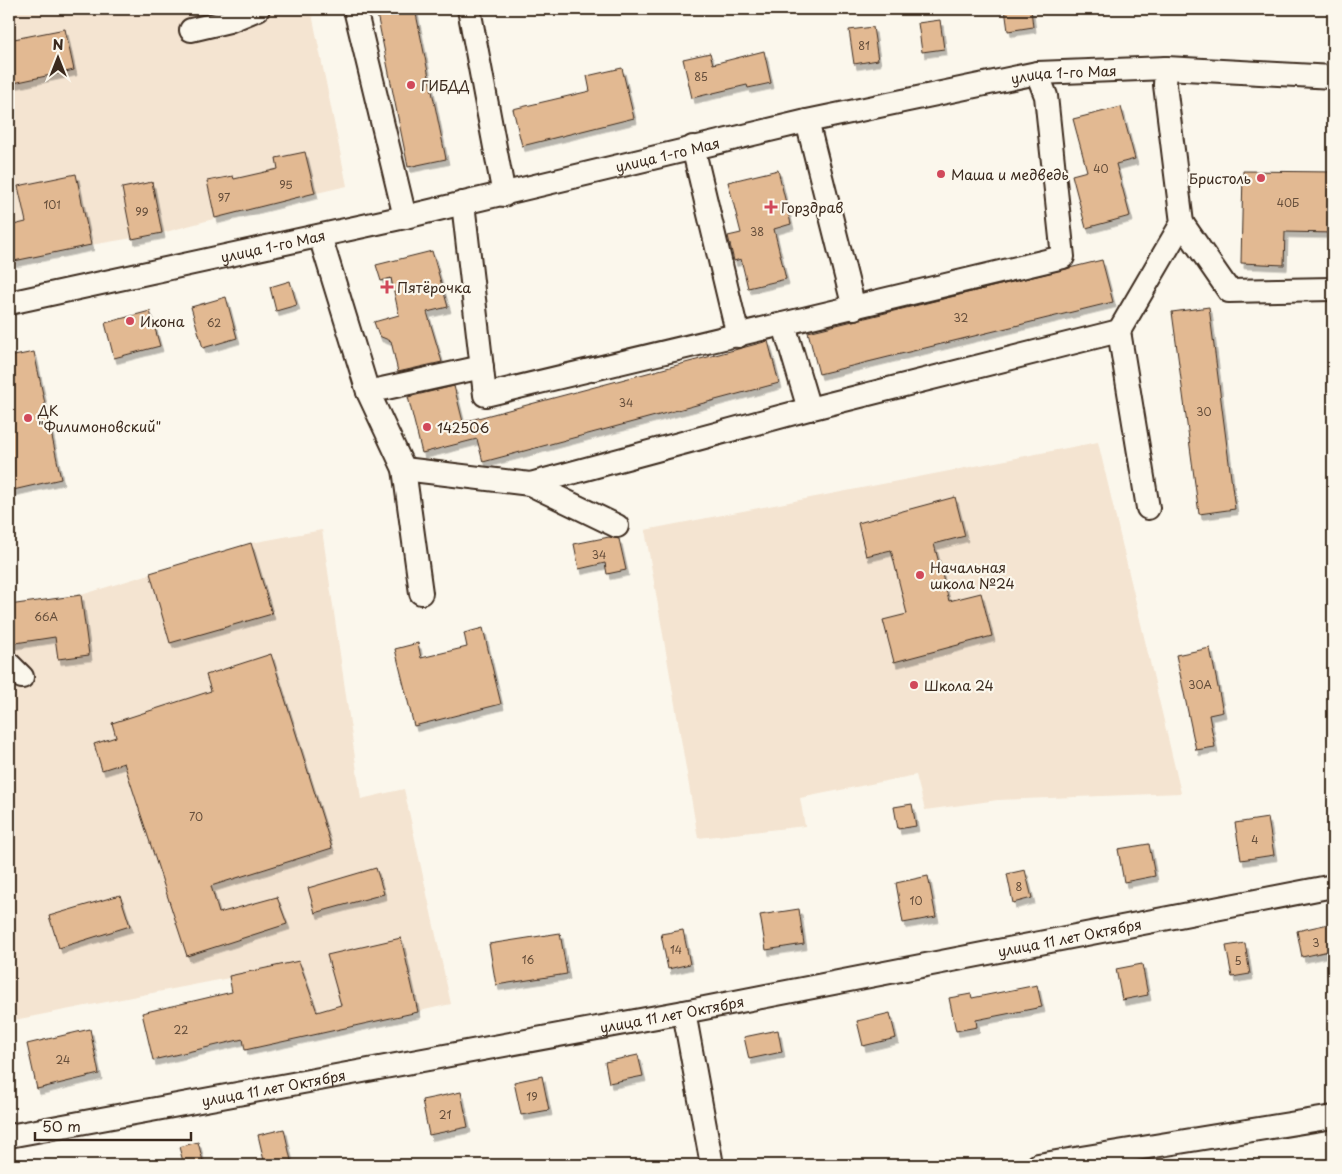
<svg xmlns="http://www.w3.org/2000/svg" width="1342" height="1174" viewBox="0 0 1342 1174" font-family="'Playpen Sans',sans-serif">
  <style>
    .built { fill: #f4e4d1 }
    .building { fill: #e2b992; stroke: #3b2a1e; filter: url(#shadow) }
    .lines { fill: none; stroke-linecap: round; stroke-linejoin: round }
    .minor-casing { stroke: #3b2a1e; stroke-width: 26 }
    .minor { stroke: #fbf7ec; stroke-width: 22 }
    .poi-dot { fill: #d1495b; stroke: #fbf7ec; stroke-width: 2 }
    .labels { text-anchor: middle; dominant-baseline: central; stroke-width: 4.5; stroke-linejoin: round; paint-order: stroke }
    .number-label { font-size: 11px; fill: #654e3b }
    .street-label { font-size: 14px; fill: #3b2a1e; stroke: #fbf7ec }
    .poi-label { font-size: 14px; fill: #3b2a1e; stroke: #fbf7ec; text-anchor: start }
  </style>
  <defs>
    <filter id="shadow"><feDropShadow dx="3" dy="5.5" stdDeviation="0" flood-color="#0004"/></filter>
  </defs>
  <rect width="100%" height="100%" fill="#fbf7ec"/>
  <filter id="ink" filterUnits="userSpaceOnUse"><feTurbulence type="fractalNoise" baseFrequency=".02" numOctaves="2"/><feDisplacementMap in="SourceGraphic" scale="10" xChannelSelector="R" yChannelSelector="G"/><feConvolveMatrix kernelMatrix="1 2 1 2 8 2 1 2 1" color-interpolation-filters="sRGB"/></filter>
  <g filter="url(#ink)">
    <path class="built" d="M 9,9 L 311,9 L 347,186 L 265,205 L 162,233 L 91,245 L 9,263 Z
      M 1098,442 L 1181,793 L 998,800 L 925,810 L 916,775 L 800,798 L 805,826 L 698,838 L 645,530 Z
      M 322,530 L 361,799 L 404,789 L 451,1004 L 245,1050 L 229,978 L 9,1021 L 9,605 L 81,595 L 251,543 Z"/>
    <path class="building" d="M 376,9 L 415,9 L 446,159 L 408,167 Z
      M 1005,9 L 1031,9 L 1033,27 L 1008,31 Z
      M 940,20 L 944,49 L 922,52 L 918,23 Z
      M 873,27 L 878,60 L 854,64 L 849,30 Z
      M 65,29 L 74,70 L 9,84 L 9,40 Z
      M 764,51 L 771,83 L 748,88 L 747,85 L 692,98 L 683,59 L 710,53 L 713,64 Z
      M 622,68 L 634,118 L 522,146 L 513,109 L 590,91 L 587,76 Z
      M 1121,107 L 1135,159 L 1116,164 L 1130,216 L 1086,228 L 1072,175 L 1087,171 L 1073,119 Z
      M 305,152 L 315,193 L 215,218 L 207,181 L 233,176 L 234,179 L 278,169 L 276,158 Z
      M 778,170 L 791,224 L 774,229 L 786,279 L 748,288 L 741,259 L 734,261 L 728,236 L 741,233 L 728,182 Z
      M 1243,171 L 1333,172 L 1333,233 L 1285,232 L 1284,265 L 1241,263 Z
      M 76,174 L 91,245 L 14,261 L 9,226 L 26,222 L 18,186 Z
      M 152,182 L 162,233 L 132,239 L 122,188 Z
      M 432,251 L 448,307 L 427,312 L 442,362 L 398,372 L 391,341 L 379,336 L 374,322 L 399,315 L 391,278 L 381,281 L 376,265 Z
      M 1102,260 L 1113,302 L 819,374 L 808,332 Z
      M 290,281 L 297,305 L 276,311 L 270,287 Z
      M 226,297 L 237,338 L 203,348 L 191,307 Z
      M 1209,307 L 1235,509 L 1199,514 L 1172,312 Z
      M 150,311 L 160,346 L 114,358 L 105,323 Z
      M 768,341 L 779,383 L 483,462 L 477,439 L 422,453 L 408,397 L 454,386 L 463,422 Z
      M 34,352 L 61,479 L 9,491 L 9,357 Z
      M 955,497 L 965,536 L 934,544 L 949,601 L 981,593 L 992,636 L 894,662 L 883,620 L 907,614 L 891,550 L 866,556 L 858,523 Z
      M 609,537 L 619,539 L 626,570 L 607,574 L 605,563 L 579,569 L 574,544 Z
      M 251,543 L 272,614 L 170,643 L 150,573 Z
      M 81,595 L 89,655 L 58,659 L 55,637 L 9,644 L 9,605 Z
      M 483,628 L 501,704 L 414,726 L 395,649 L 418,643 L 421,658 L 467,647 L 464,633 Z
      M 1210,648 L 1223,712 L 1209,715 L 1215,747 L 1196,750 L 1176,655 Z
      M 271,654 L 332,848 L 211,886 L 219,913 L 277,897 L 287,924 L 187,956 L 124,763 L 102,770 L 94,744 L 116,737 L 112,723 L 211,691 L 206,675 Z
      M 912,804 L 916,826 L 898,829 L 894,807 Z
      M 1268,818 L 1274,855 L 1241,860 L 1235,823 Z
      M 1149,844 L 1155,876 L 1124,882 L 1118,849 Z
      M 376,868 L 384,894 L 315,913 L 308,888 Z
      M 1025,870 L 1032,898 L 1013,903 L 1007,874 Z
      M 928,876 L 936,917 L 903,923 L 896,883 Z
      M 120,895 L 130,926 L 59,948 L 49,916 Z
      M 799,909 L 804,944 L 766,950 L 760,915 Z
      M 1333,923 L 1333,950 L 1302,957 L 1297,931 Z
      M 683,930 L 690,964 L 668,969 L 661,934 Z
      M 560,933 L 567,974 L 496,985 L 489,944 Z
      M 401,938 L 418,1012 L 245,1050 L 243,1039 L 153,1060 L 142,1013 L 232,992 L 229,976 L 299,961 L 317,1012 L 341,1005 L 327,955 Z
      M 1245,943 L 1250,974 L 1232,977 L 1226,946 Z
      M 1142,964 L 1148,995 L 1122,1000 L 1116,969 Z
      M 1037,985 L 1042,1007 L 976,1020 L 977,1027 L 956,1031 L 949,998 L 971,994 L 972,998 Z
      M 890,1013 L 896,1038 L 863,1046 L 857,1021 Z
      M 90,1029 L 99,1074 L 37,1089 L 27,1044 Z
      M 778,1030 L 782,1052 L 749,1059 L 744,1037 Z
      M 638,1055 L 643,1076 L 609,1083 L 605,1062 Z
      M 542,1076 L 549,1110 L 521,1115 L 514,1082 Z
      M 461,1092 L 468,1127 L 429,1135 L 422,1100 Z
      M 284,1129 L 292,1165 L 265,1165 L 258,1135 Z
      M 198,1142 L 204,1165 L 184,1165 L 179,1147 Z"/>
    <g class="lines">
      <g class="minor-casing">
        <g id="minor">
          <path d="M 355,9 L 405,217"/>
          <path d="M 469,9 L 504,195"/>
          <path d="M 191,30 L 229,21 L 258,9"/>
          <path d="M 807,121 L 854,308"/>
          <path d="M 693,147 L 738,336"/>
          <path d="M 463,203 L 485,395 L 1063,257 L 1046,96 L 1037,73"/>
          <path d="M 1182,223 L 1229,291 L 1333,289"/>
          <path d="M 320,236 L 368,392 L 404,469 L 421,593"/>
          <path id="s1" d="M 9,303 L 405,217 L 807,121 L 1037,73 L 1166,68 L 1333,77"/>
          <path d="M 784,325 L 809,409"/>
          <path d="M 368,392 L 482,367"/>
          <path d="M 404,469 L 530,484 L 809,409 L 1119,331"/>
          <path d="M 530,484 L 617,526"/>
          <path d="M 1148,508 L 1119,331 L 1182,223 L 1165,85 L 1166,68"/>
          <path d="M 9,664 L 22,677"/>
          <path d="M 684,1012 L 712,1165"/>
          <path id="s2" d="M 9,1136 L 684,1012 L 1333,886"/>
          <path d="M 1038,1165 L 1333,1117"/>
        </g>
      </g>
      <use href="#minor" class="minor"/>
    </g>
  </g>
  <g class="poi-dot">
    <circle cx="411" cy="85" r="5"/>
    <circle cx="941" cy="174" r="5"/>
    <circle cx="1261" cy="178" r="5"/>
    <path d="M768.5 199.5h5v5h5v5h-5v5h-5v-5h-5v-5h5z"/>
    <path d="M384.5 279.5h5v5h5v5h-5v5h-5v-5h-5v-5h5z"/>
    <circle cx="130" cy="321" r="5"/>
    <circle cx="28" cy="418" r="5"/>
    <circle cx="427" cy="427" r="5"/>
    <circle cx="920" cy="575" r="5"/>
    <circle cx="914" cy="685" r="5"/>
  </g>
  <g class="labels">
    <g class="number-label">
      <text x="864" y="45">81</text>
      <text x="701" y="76">85</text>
      <text x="1101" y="168">40</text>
      <text x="286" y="184">95</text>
      <text x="224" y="197">97</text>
      <text x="1288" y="202">40Б</text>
      <text x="52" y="204">101</text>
      <text x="142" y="211">99</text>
      <text x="757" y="231">38</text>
      <text x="961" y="317">32</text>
      <text x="214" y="322">62</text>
      <text x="626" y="402">34</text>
      <text x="1204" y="411">30</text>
      <text x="599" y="554">34</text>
      <text x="46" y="616">66А</text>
      <text x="1200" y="684">30А</text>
      <text x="196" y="816">70</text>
      <text x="1255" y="839">4</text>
      <text x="1019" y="886">8</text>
      <text x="916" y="900">10</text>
      <text x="1316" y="942">3</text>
      <text x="676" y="949">14</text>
      <text x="528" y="959">16</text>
      <text x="1238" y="960">5</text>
      <text x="181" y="1029">22</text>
      <text x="63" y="1059">24</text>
      <text x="532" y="1096">19</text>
      <text x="445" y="1114">21</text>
    </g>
    <g class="street-label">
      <text stroke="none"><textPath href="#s1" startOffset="1080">улица 1-го Мая</textPath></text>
      <text stroke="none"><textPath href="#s1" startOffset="675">улица 1-го Мая</textPath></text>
      <text stroke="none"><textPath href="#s1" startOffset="270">улица 1-го Мая</textPath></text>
      <text stroke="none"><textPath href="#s2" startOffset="1079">улица 11 лет Октября</textPath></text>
      <text stroke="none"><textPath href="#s2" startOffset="674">улица 11 лет Октября</textPath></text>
      <text stroke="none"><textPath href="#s2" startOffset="269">улица 11 лет Октября</textPath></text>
    </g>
    <g class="poi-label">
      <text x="421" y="85">ГИБДД</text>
      <text x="951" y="174">Маша и медведь</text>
      <text x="1251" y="178" text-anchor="end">Бристоль</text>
      <text x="781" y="207">Горздрав</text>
      <text x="397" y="287">Пятёрочка</text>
      <text x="140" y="321">Икона</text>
      <text x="38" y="410">ДК<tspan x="38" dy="16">"Филимоновский"</tspan></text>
      <text x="437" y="427">142506</text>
      <text x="930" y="567">Начальная<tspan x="930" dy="16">школа №24</tspan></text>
      <text x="924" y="685">Школа 24</text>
    </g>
  </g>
  <rect width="1342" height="1174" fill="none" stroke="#fbf7ec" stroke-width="30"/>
  <rect x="15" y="15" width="1312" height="1144" fill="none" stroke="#3b2a1e" stroke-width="2" filter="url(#ink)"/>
  <g transform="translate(58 58)" stroke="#fbf7ec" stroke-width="4" paint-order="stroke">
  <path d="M0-4L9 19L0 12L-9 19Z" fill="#3b2a1e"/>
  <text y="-8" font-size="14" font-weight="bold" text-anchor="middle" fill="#3b2a1e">N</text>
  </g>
  <path d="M35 1132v8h156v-8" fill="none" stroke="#3b2a1e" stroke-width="2.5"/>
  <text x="42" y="1132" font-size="15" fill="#3b2a1e" stroke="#fbf7ec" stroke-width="4" paint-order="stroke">50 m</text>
</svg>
